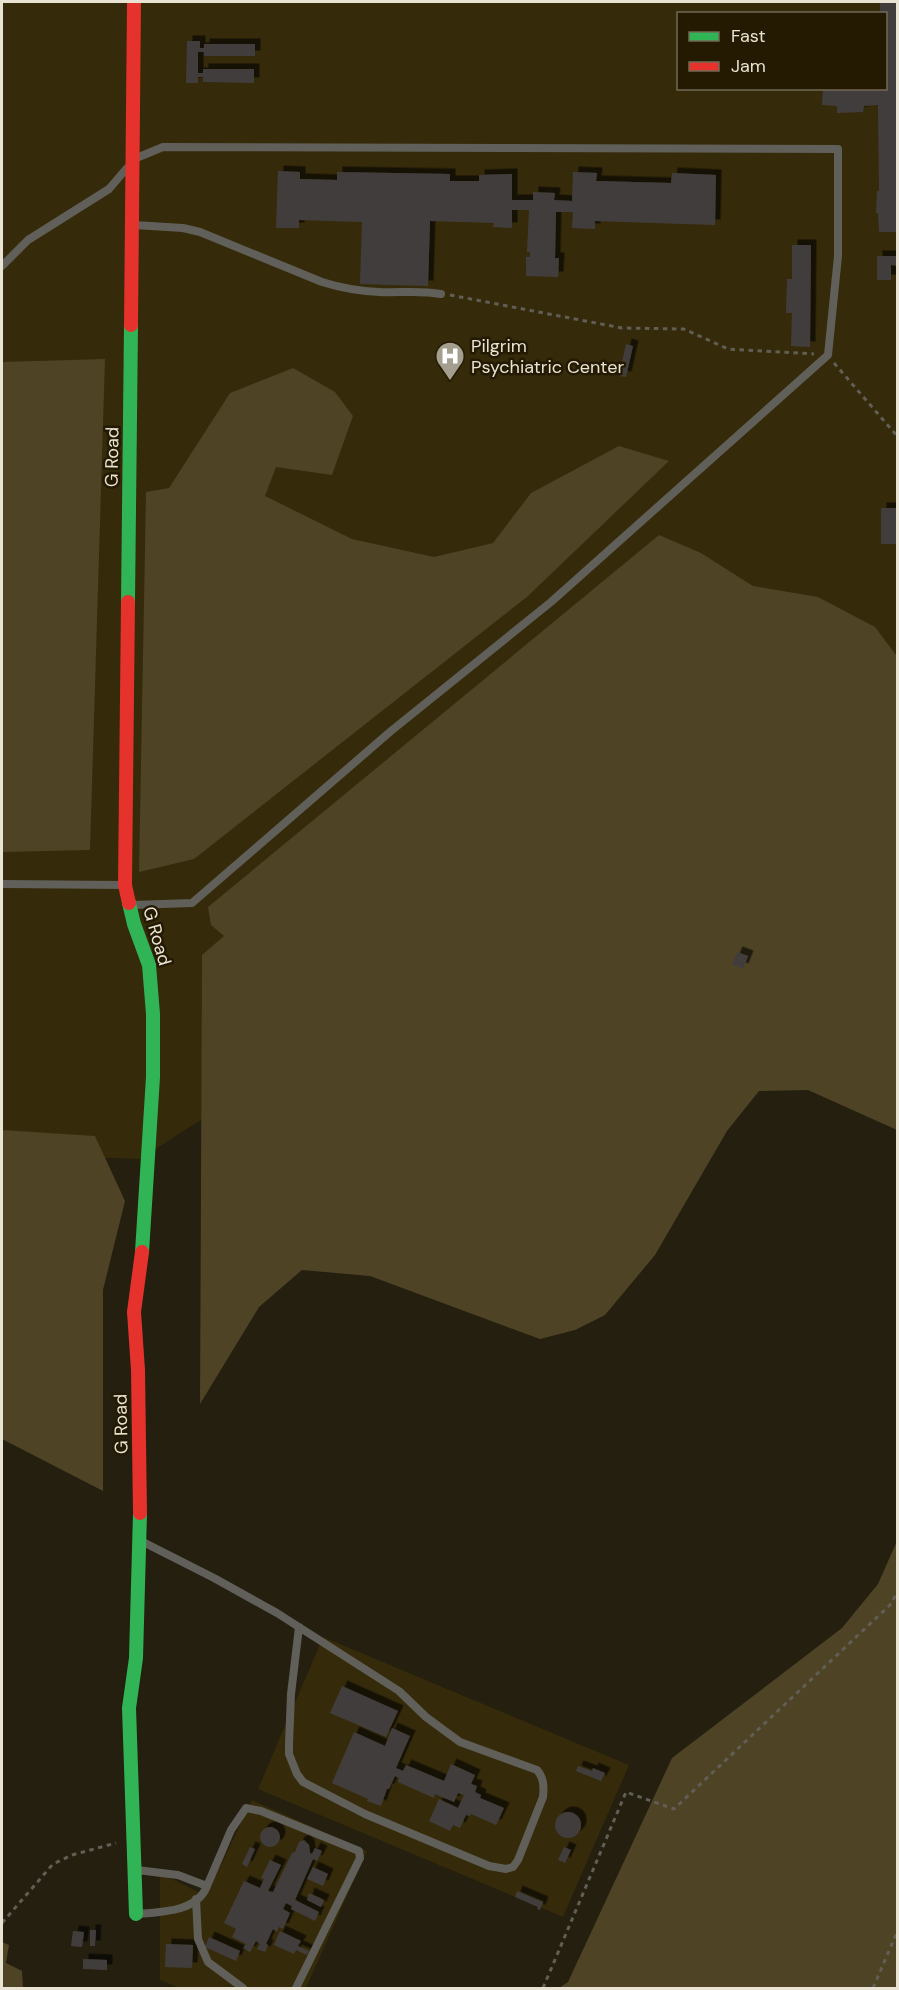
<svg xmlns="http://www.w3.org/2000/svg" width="899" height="1990" viewBox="0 0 899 1990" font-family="'DM Sans',sans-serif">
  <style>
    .built { fill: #352a09; fill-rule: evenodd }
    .green { fill: #4e4325 }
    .building { fill: #433e3d; filter: url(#shadow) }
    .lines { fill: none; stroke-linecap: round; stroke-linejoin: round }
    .path { stroke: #615e56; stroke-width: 3; stroke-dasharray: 4.5 4.5; stroke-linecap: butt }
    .lane { stroke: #605f59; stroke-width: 8 }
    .fast { stroke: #30b455; stroke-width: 14 }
    .jam { stroke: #e5322d; stroke-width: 14 }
    .labels { text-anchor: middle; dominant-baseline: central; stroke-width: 5; stroke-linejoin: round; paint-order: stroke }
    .poi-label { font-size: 18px; fill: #e9e3d3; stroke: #231a01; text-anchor: start }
    .street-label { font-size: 18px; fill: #e9e3d3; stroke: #231a01 }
  </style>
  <defs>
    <filter id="shadow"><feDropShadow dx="5.5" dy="-5.5" stdDeviation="0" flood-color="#0009"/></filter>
  </defs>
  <rect width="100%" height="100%" fill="#241f0f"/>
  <path class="built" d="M 2,2 L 897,2 L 897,673 L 140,1159 L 2,1154 ZM 678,14 L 886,14 L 886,88 L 678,88 Z
    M 323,1637 L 629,1765 L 563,1917 L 258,1789 Z
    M 252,1800 L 367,1851 L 306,1988 L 180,1988 L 160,1980 L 160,1873 L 206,1896 Z"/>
  <path class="green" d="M 105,359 L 90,850 L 2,852 L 2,362 Z
    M 293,368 L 335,392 L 353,416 L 332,475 L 276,467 L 265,496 L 352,539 L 434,557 L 493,543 L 531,493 L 619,446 L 669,461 L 528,596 L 194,859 L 139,872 L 146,492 L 169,488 L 230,393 Z
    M 659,535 L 701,553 L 753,586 L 818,597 L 875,627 L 896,655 L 898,655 L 897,1130 L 808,1090 L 759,1091 L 727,1131 L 655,1255 L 605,1315 L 575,1330 L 540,1339 L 370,1276 L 302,1270 L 259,1307 L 200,1404 L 202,955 L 224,936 L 211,925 L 208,907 Z
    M 2,1130 L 95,1136 L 125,1201 L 103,1290 L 103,1491 L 2,1439 Z
    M 897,1541 L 897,1988 L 559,1988 L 568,1982 L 672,1758 L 842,1628 L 878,1584 Z
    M 2,1942 L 9,1945 L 6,1963 L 22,1971 L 23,1988 L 2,1988 Z"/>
  <path class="building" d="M 880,2 L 898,2 L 898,232 L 879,232 L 878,213 L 876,213 L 877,191 L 879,191 L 878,105 L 864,106 L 863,112 L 837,113 L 837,106 L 822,105 L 823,88 L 886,88 L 886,14 L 880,14 Z
    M 187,41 L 200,41 L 200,48 L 204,48 L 204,44 L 255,44 L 255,56 L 204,56 L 204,52 L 198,52 L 198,73 L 203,73 L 203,69 L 254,69 L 254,83 L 203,82 L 203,77 L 198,77 L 198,83 L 186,83 Z
    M 278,171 L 300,172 L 300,179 L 337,180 L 337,172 L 450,174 L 450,181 L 479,181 L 479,175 L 512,174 L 512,200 L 533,200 L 533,192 L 555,193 L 554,200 L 572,201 L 573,172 L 597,173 L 596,181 L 671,183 L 672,173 L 716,175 L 715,225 L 595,221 L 595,229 L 572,228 L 573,212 L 556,212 L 555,258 L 559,258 L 558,277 L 526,276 L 526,257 L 530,257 L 530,252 L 527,252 L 529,210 L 512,210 L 512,228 L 493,227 L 494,223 L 430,221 L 428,286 L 360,284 L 362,222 L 299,220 L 299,228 L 276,228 Z
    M 792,245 L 811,245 L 810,347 L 791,346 L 792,313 L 786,313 L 787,279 L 792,279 Z
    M 877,256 L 898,256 L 898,266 L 891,265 L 891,280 L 877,280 Z
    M 626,344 L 633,346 L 626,377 L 619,376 Z
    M 881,508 L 898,508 L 898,544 L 881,544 Z
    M 737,952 L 748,956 L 743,969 L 732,964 Z
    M 342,1686 L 398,1711 L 386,1737 L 330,1713 Z
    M 392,1728 L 410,1736 L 396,1768 L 403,1771 L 406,1765 L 444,1781 L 451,1764 L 475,1775 L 471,1784 L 477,1786 L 475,1792 L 481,1795 L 480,1798 L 504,1808 L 496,1825 L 471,1814 L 470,1816 L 466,1815 L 460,1828 L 453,1825 L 450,1831 L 429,1821 L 439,1799 L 458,1808 L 464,1795 L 458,1793 L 454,1802 L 435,1794 L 434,1798 L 398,1782 L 399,1778 L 395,1776 L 389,1789 L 387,1789 L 381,1806 L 367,1801 L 368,1799 L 332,1783 L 354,1732 L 385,1746 Z
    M 578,1766 L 592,1771 L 593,1768 L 605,1773 L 601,1781 L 576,1771 Z
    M555 1825a13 13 0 1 1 26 0a13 13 0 1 1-26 0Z
    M260 1837a10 10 0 1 1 20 0a10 10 0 1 1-20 0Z
    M 304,1840 L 309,1845 L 310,1853 L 312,1854 L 315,1848 L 322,1851 L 317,1861 L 313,1859 L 295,1900 L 319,1912 L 315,1921 L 291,1909 L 292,1906 L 286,1903 L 283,1909 L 290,1913 L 283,1929 L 279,1927 L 277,1932 L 273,1929 L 266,1944 L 268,1945 L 265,1952 L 257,1949 L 260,1944 L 256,1941 L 250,1952 L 243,1948 L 246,1944 L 232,1937 L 236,1929 L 224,1923 L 244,1881 L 260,1888 L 264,1879 L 261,1878 L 270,1860 L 281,1865 L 268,1891 L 273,1892 L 292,1853 L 295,1852 L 299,1842 Z
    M 250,1847 L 255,1849 L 247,1867 L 242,1864 Z
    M 564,1847 L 571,1850 L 565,1863 L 558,1860 Z
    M 313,1867 L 328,1874 L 323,1886 L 307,1879 Z
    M 517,1891 L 543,1902 L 540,1910 L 537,1909 L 538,1907 L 515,1897 Z
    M 309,1893 L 324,1900 L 321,1907 L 307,1900 Z
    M 90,1930 L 96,1930 L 95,1946 L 90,1946 Z
    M 73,1931 L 84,1932 L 82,1947 L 71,1946 Z
    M 280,1931 L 301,1941 L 298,1946 L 309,1951 L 307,1955 L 296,1950 L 294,1954 L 274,1945 Z
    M 209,1937 L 240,1951 L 236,1961 L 205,1947 Z
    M 166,1944 L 193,1945 L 192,1968 L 165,1967 Z
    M 83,1959 L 107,1960 L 107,1970 L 83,1969 Z"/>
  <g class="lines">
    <path class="path" d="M 450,295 L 622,328 L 684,329 L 728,349 L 814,354
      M 834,363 L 898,437
      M 2,1923 L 53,1864 L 72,1855 L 116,1843
      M 543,1988 L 626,1792 L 674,1809 L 890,1605 L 898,1591
      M 873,1988 L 898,1930"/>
    <path class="lane" d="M 134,225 L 183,228 L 200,232 L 322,282 C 341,288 359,291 379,292 C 400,293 420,290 441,294
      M 2,266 L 28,240 L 109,189 L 127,168
      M 2,884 L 123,885
      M 132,905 L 192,903 L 391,731 L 551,602 L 828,355 L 838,256 L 838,149 L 163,147 L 134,159
      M 141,1541 L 214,1578 L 277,1613 L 399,1691 L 426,1717 L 460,1742 L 537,1770 C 544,1778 544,1787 543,1797 L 518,1860 L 513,1867 L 506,1869 L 489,1866 L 365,1814 L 303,1782 L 297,1774 L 289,1754 L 289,1744 L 291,1694 L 299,1627
      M 137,1870 L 178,1875 L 207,1886 C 197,1912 161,1912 137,1914
      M 207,1886 L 231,1830 L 246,1808 L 261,1811 L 359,1851 L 360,1858 L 296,1988
      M 196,1899 L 198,1939 L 208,1962 L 243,1988"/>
    <path class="fast" d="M 128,602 L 131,325
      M 129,903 L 134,924 L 149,965 L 153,1014 L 153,1077 L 142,1252
      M 136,1914 L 129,1708 L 136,1658 L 140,1513"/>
    <path class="jam" d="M 131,325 L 134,2
      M 128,602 L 125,885 L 129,903
      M 140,1513 L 138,1370 L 134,1312 L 142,1252"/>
  </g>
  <defs>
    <g id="hospital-pin" transform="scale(1.5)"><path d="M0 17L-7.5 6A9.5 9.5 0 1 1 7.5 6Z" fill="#a49e8e" stroke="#231a01"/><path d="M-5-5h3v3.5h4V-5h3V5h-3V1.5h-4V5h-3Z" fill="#fff"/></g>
  </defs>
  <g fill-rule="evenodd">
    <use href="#hospital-pin" x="450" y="356"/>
  </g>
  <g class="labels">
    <g class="poi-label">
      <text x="471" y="346">Pilgrim<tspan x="471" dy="21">Psychiatric Center</tspan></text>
    </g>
    <g class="street-label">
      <text transform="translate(112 457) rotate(-89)">G Road</text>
      <text transform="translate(157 936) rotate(74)">G Road</text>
      <text transform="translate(121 1424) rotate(-91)">G Road</text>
    </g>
  </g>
  <rect width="899" height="1990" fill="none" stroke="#e9e3d3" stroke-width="6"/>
  <rect x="677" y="12" width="210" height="78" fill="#231a01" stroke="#726a55" stroke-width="1.5"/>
  <rect x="689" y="32" width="30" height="9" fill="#30b455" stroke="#726a55" stroke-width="1.5"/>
  <text x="731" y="42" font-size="18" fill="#e9e3d3">Fast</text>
  <rect x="689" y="62" width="30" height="9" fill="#e5322d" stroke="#726a55" stroke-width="1.5"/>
  <text x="731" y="72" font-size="18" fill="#e9e3d3">Jam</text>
</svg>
